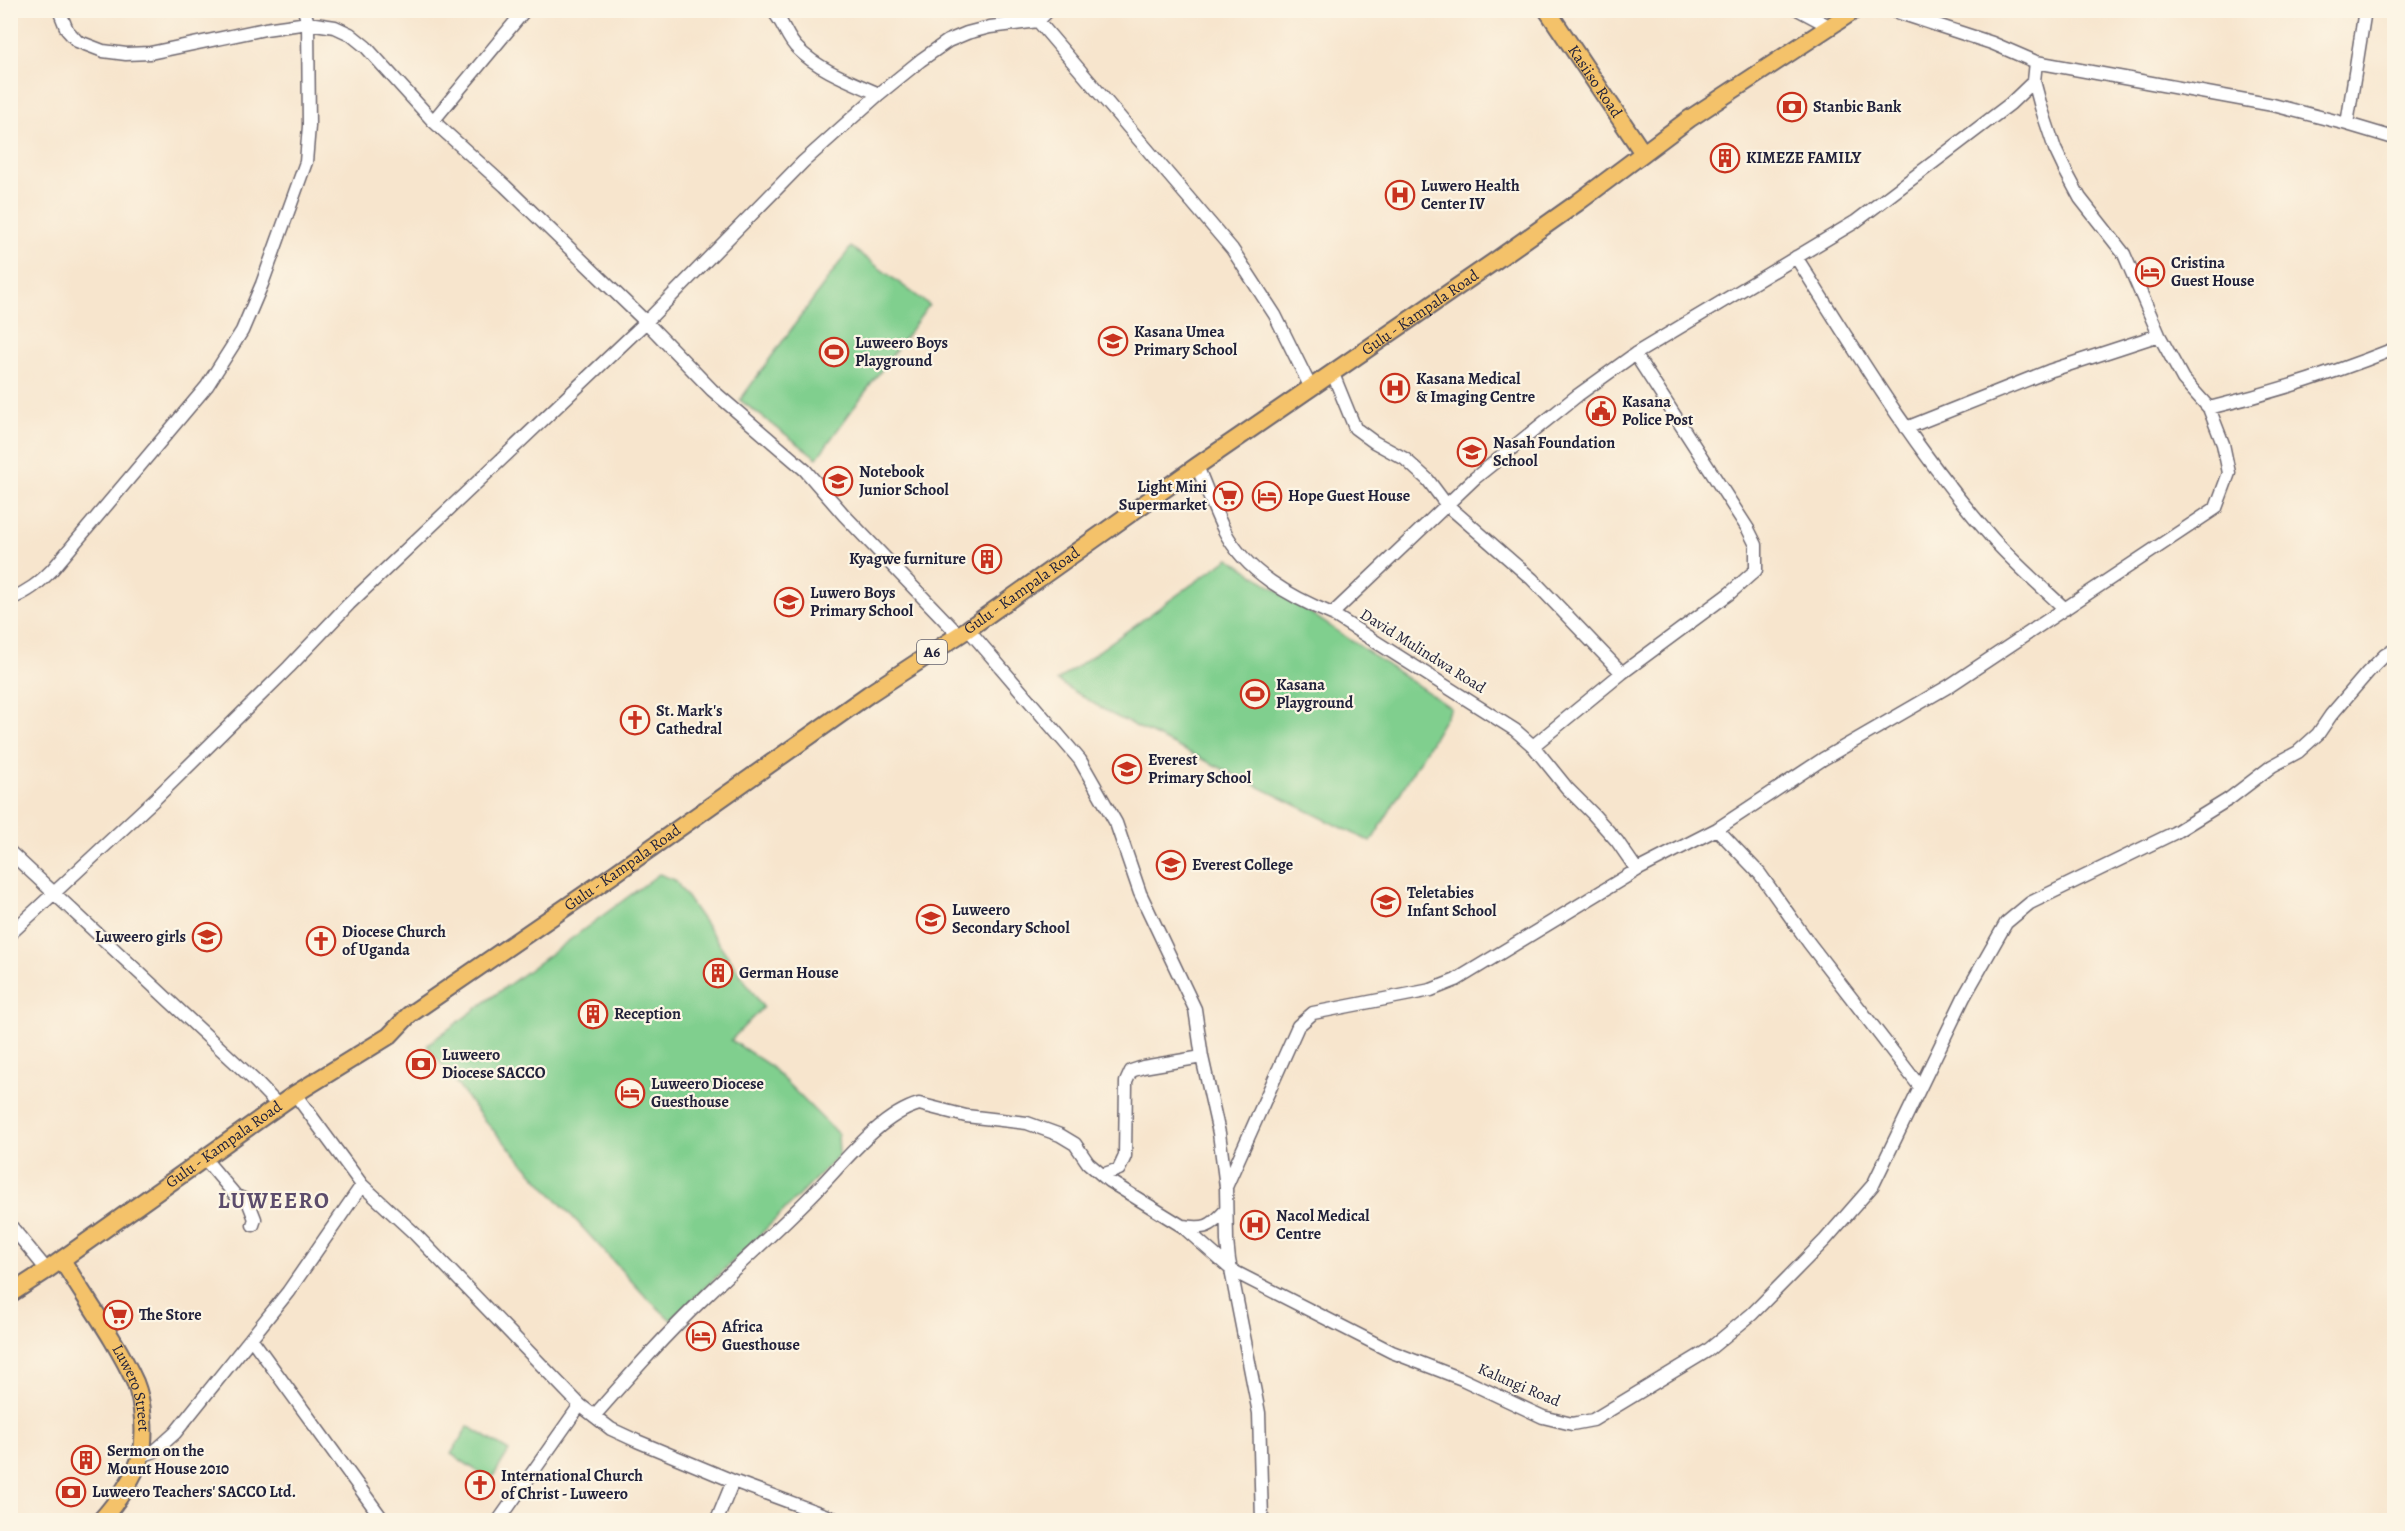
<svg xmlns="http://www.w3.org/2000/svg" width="2405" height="1531" viewBox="0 0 2405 1531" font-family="Alegreya,serif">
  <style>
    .green { fill: #80cf8e; stroke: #517864; stroke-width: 1.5 }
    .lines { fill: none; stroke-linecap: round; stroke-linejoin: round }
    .minor-casing { stroke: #6d666e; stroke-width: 15 }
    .major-casing { stroke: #6d666e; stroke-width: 20 }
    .minor { stroke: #fff; stroke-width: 12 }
    .major { stroke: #f4c26a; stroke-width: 16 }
    .labels { text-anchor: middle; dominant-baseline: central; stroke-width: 4.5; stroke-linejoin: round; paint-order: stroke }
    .shield { fill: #fcf5e5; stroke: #63616e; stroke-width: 1.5 }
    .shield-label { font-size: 15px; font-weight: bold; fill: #22223b }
    .street-label { font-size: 16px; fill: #22223b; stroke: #fcf5e5 }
    .poi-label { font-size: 16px; font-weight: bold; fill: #22223b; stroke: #fcf5e5; text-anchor: start }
    .district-label { font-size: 22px; font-weight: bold; letter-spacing: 1.5px; fill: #5c4d6c; stroke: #fcf5e5 }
  </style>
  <rect width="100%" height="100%" fill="#fcf5e5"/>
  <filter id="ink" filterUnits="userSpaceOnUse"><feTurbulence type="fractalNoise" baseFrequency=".0167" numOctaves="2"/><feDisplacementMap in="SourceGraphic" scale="12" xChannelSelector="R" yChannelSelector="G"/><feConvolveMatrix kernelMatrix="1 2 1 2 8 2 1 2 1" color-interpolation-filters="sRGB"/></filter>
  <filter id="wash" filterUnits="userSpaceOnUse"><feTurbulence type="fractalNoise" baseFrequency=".008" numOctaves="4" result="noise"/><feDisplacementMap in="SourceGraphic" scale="24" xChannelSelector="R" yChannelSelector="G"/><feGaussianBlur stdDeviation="1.35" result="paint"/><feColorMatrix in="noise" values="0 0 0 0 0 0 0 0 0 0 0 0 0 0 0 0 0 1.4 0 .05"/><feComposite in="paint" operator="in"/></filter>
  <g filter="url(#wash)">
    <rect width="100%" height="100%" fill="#f7e5cd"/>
    <path class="green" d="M 851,247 L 929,305 L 817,458 L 740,400 Z
      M 1229,558 L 1451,708 L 1371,842 L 1111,714 L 1057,681 Z
      M 659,874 L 675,880 L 763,1007 L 731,1040 L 769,1065 L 838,1134 L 839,1155 L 749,1246 L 671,1320 L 646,1297 L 484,1120 L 427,1045 Z
      M 468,1426 L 509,1451 L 491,1480 L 451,1454 Z"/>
  </g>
  <g filter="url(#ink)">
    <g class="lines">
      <g class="minor-casing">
        <path id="minor" d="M 59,10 L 67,30 L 77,41 L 103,51 L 126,54 L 150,53 L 265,29 L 308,23 L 335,27 L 350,34 L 366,47 L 433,121 L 505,186 L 646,322 L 712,390 L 805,470 L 844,515 L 958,634
          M 772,10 C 784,22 786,38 798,49 C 819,70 852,82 879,94
          M 1799,10 L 1829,26
          M 1891,10 L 1992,43 L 2036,62 L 2273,105 L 2347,124 L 2394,138
          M 1038,21 L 1232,249 L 1275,315 L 1311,388
          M 433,121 L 525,10
          M 2347,124 L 2365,10
          M 1796,257 C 1857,354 1916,452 1993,539 C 2015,564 2041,586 2065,609
          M 1333,374 L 1355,428 L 1374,442 L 1405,459 L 1428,480 L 1446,504 L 1532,579 L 1622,673
          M 2209,408 C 2272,393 2334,373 2394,349
          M 1906,428 L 2049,371 L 2159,335
          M 1197,466 C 1206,487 1214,510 1224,530 C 1245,572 1291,597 1332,614 L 1515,730 L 1533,746 L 1567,788 L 1593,814 L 1617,841 L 1637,870
          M 10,599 C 28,592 39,583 52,570 L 207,386 L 242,331 L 262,284 L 306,162 L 309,126 L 308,23 L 304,10
          M 1332,614 L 1475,478 L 1578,395 L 1635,354 L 1855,222 L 2010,104 L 2034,81
          M 968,629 L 1080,760 L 1116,823 L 1140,893 L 1195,1009 L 1202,1057 L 1219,1133 L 1226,1187 L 1227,1241 L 1229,1260 L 1259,1413 L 1262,1520
          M 1533,746 L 1622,673 L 1730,593 L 1756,570 L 1756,545 L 1748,529 L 1635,354
          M 1717,829 L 1760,874 L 1809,943 L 1920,1087
          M 10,852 L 254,1080 L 279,1106
          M 10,934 L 155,799 L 289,667 L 349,604 L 646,322 L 803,162 L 879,94 L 921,60 L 948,41 L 967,33 L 990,27 L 1038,21 L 1049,10
          M 295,1094 L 362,1185 L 414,1233 L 580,1405 L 611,1429 L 637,1441 L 733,1481 L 838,1520
          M 204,1158 L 236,1196 L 248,1201 L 255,1219 L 253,1225
          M 1102,1175 L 1119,1169 L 1125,1156 L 1126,1082 L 1131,1071 L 1143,1067 L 1202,1057
          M 1226,1187 L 1298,1026 L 1313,1013 L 1431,990 L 1456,980 L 1637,870 L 1717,829 L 1823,759 L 1949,686 L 2216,508 L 2229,473 L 2223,444 L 2209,408 L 2183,379 L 2159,335 L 2124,254 L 2080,198 L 2065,170 L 2055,149 L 2041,107 L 2034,81 L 2036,62
          M 10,1225 L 47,1270
          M 1182,1226 C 1205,1229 1210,1228 1226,1210
          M 251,1338 L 383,1520
          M 594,1416 C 630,1375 666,1334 706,1296 C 741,1262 778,1230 812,1195 C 842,1165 878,1116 919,1104 L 966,1116 L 1027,1123 L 1060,1135 L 1075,1144 L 1088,1163 L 1109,1181 L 1182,1226 L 1233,1271 L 1392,1352 L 1462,1379 L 1543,1417 L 1572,1424 L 1593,1420 L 1707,1351 L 1752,1314 L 1825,1240 L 1873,1185 L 1964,997 L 2006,923 L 2030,903 L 2174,833 L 2229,799 L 2272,766 L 2298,752 L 2318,734 L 2331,715 L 2368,672 L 2385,655 L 2394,650
          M 141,1456 L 155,1451 L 175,1433 L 288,1292 L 362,1185
          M 499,1520 L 580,1405
          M 717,1520 L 733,1481"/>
      </g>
      <g class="major-casing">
        <g id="major">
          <path id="s1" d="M 1547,10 L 1643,153"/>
          <path id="s2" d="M 62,1260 C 85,1298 117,1342 135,1382 C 143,1402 146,1434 141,1455 C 136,1475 115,1505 101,1520"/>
          <path id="s3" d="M 10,1294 L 47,1270 L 295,1094 L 389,1036 L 409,1015 L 610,877 L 869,694 L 968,629 L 1197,466 L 1495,261 L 1577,203 L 1689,119 L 1855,10"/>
        </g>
      </g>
      <use href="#minor" class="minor"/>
      <use href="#major" class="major"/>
    </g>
  </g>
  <defs>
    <g id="bank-ring" transform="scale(1.5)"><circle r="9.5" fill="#fcf5e5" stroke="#c8321e" stroke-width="1.5"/><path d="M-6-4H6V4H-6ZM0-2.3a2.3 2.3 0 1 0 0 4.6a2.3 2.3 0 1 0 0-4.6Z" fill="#c8321e"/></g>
    <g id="building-ring" transform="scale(1.5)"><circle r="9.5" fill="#fcf5e5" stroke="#c8321e" stroke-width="1.5"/><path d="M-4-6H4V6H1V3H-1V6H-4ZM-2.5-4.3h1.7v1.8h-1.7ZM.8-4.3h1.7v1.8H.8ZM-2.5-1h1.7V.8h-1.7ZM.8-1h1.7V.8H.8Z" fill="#c8321e"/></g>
    <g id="hospital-ring" transform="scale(1.5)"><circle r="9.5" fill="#fcf5e5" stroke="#c8321e" stroke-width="1.5"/><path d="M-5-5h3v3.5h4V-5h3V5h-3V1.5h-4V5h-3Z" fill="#c8321e"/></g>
    <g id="hotel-ring" transform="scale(1.5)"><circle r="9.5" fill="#fcf5e5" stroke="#c8321e" stroke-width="1.5"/><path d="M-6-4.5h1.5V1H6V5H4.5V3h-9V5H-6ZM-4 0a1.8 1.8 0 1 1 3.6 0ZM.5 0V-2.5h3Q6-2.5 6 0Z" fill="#c8321e"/></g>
    <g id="school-ring" transform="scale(1.5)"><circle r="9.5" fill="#fcf5e5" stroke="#c8321e" stroke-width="1.5"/><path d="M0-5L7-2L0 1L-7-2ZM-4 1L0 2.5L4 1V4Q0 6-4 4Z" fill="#c8321e"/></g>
    <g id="stadium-ring" transform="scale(1.5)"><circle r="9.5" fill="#fcf5e5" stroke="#c8321e" stroke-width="1.5"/><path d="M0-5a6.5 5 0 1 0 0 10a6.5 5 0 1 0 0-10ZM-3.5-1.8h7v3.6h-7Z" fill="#c8321e"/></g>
    <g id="civic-ring" transform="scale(1.5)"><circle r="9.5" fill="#fcf5e5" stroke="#c8321e" stroke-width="1.5"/><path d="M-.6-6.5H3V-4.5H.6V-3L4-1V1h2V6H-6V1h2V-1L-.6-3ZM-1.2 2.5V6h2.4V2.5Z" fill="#c8321e"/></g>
    <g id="supermarket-ring" transform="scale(1.5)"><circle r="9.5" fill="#fcf5e5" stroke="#c8321e" stroke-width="1.5"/><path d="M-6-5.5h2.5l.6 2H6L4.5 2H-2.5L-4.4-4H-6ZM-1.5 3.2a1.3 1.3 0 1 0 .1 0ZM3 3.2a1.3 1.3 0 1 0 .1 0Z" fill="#c8321e"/></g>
    <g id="church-ring" transform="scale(1.5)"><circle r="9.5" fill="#fcf5e5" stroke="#c8321e" stroke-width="1.5"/><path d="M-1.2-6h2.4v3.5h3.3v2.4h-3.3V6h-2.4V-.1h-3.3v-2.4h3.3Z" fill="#c8321e"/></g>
  </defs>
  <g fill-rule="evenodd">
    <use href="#bank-ring" x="1792" y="107"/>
    <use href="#building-ring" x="1725" y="158"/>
    <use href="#hospital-ring" x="1400" y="195"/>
    <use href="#hotel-ring" x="2150" y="272"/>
    <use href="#school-ring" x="1113" y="341"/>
    <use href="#stadium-ring" x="834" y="352"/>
    <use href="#hospital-ring" x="1395" y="388"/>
    <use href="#civic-ring" x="1601" y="411"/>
    <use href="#school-ring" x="1472" y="452"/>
    <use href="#school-ring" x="838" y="481"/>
    <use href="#supermarket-ring" x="1228" y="496"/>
    <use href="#hotel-ring" x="1267" y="496"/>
    <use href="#building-ring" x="987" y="559"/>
    <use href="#school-ring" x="789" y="602"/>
    <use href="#stadium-ring" x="1255" y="694"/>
    <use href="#church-ring" x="635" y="720"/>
    <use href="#school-ring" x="1127" y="769"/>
    <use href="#school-ring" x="1171" y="865"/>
    <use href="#school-ring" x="1386" y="902"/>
    <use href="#school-ring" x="931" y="919"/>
    <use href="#school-ring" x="207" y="937"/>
    <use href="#church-ring" x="321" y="941"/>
    <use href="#building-ring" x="718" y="973"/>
    <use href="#building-ring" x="593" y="1014"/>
    <use href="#bank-ring" x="421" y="1064"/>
    <use href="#hotel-ring" x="630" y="1093"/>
    <use href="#hospital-ring" x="1255" y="1225"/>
    <use href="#supermarket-ring" x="118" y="1315"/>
    <use href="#hotel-ring" x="701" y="1336"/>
    <use href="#building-ring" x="86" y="1460"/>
    <use href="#church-ring" x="480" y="1485"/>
    <use href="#bank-ring" x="71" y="1492"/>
  </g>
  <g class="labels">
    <rect class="shield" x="917" y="640" width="30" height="24" rx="4.5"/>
    <g class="shield-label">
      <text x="932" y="652">A6</text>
    </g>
    <g class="street-label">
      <text stroke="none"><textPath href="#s1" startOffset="86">Kasiiso Road</textPath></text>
      <text stroke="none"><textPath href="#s3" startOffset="1719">Gulu - Kampala Road</textPath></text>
      <text stroke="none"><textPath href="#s3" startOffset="1233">Gulu - Kampala Road</textPath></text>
      <text transform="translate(1423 651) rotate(32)">David Mulindwa Road</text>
      <text stroke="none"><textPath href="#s3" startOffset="747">Gulu - Kampala Road</textPath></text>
      <text stroke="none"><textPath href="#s3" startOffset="261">Gulu - Kampala Road</textPath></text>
      <text transform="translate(1519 1385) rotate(23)">Kalungi Road</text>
      <text stroke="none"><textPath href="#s2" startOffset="147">Luwero Street</textPath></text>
    </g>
    <g class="poi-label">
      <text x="1813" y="107">Stanbic Bank</text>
      <text x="1746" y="158">KIMEZE FAMILY</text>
      <text x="1421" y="186">Luwero Health<tspan x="1421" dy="18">Center IV</tspan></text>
      <text x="2171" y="263">Cristina<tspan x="2171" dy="18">Guest House</tspan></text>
      <text x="1134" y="332">Kasana Umea<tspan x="1134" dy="18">Primary School</tspan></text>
      <text x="855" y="343">Luweero Boys<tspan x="855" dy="18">Playground</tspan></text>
      <text x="1416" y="379">Kasana Medical<tspan x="1416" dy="18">&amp; Imaging Centre</tspan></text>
      <text x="1622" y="402">Kasana<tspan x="1622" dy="18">Police Post</tspan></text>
      <text x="1493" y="443">Nasah Foundation<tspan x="1493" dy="18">School</tspan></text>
      <text x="859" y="472">Notebook<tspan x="859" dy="18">Junior School</tspan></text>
      <text x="1207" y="487" text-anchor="end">Light Mini<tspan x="1207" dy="18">Supermarket</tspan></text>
      <text x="1288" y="496">Hope Guest House</text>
      <text x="966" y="559" text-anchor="end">Kyagwe furniture</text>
      <text x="810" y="593">Luwero Boys<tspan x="810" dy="18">Primary School</tspan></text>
      <text x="1276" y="685">Kasana<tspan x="1276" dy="18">Playground</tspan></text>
      <text x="656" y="711">St. Mark's<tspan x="656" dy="18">Cathedral</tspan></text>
      <text x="1148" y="760">Everest<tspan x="1148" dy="18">Primary School</tspan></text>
      <text x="1192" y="865">Everest College</text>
      <text x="1407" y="893">Teletabies<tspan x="1407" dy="18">Infant School</tspan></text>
      <text x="952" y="910">Luweero<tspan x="952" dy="18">Secondary School</tspan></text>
      <text x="342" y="932">Diocese Church<tspan x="342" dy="18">of Uganda</tspan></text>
      <text x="186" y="937" text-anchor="end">Luweero girls</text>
      <text x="739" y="973">German House</text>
      <text x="614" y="1014">Reception</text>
      <text x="442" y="1055">Luweero<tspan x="442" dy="18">Diocese SACCO</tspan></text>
      <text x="651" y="1084">Luweero Diocese<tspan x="651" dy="18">Guesthouse</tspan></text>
      <text x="1276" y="1216">Nacol Medical<tspan x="1276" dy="18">Centre</tspan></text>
      <text x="139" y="1315">The Store</text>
      <text x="722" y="1327">Africa<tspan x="722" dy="18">Guesthouse</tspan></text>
      <text x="107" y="1451">Sermon on the<tspan x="107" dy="18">Mount House 2010</tspan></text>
      <text x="501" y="1476">International Church<tspan x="501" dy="18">of Christ - Luweero</tspan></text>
      <text x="92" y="1492">Luweero Teachers' SACCO Ltd.</text>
    </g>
    <g class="district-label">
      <text x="274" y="1201">LUWEERO</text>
    </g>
  </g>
  <rect width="2405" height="1531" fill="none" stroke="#fcf5e5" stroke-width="36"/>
</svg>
